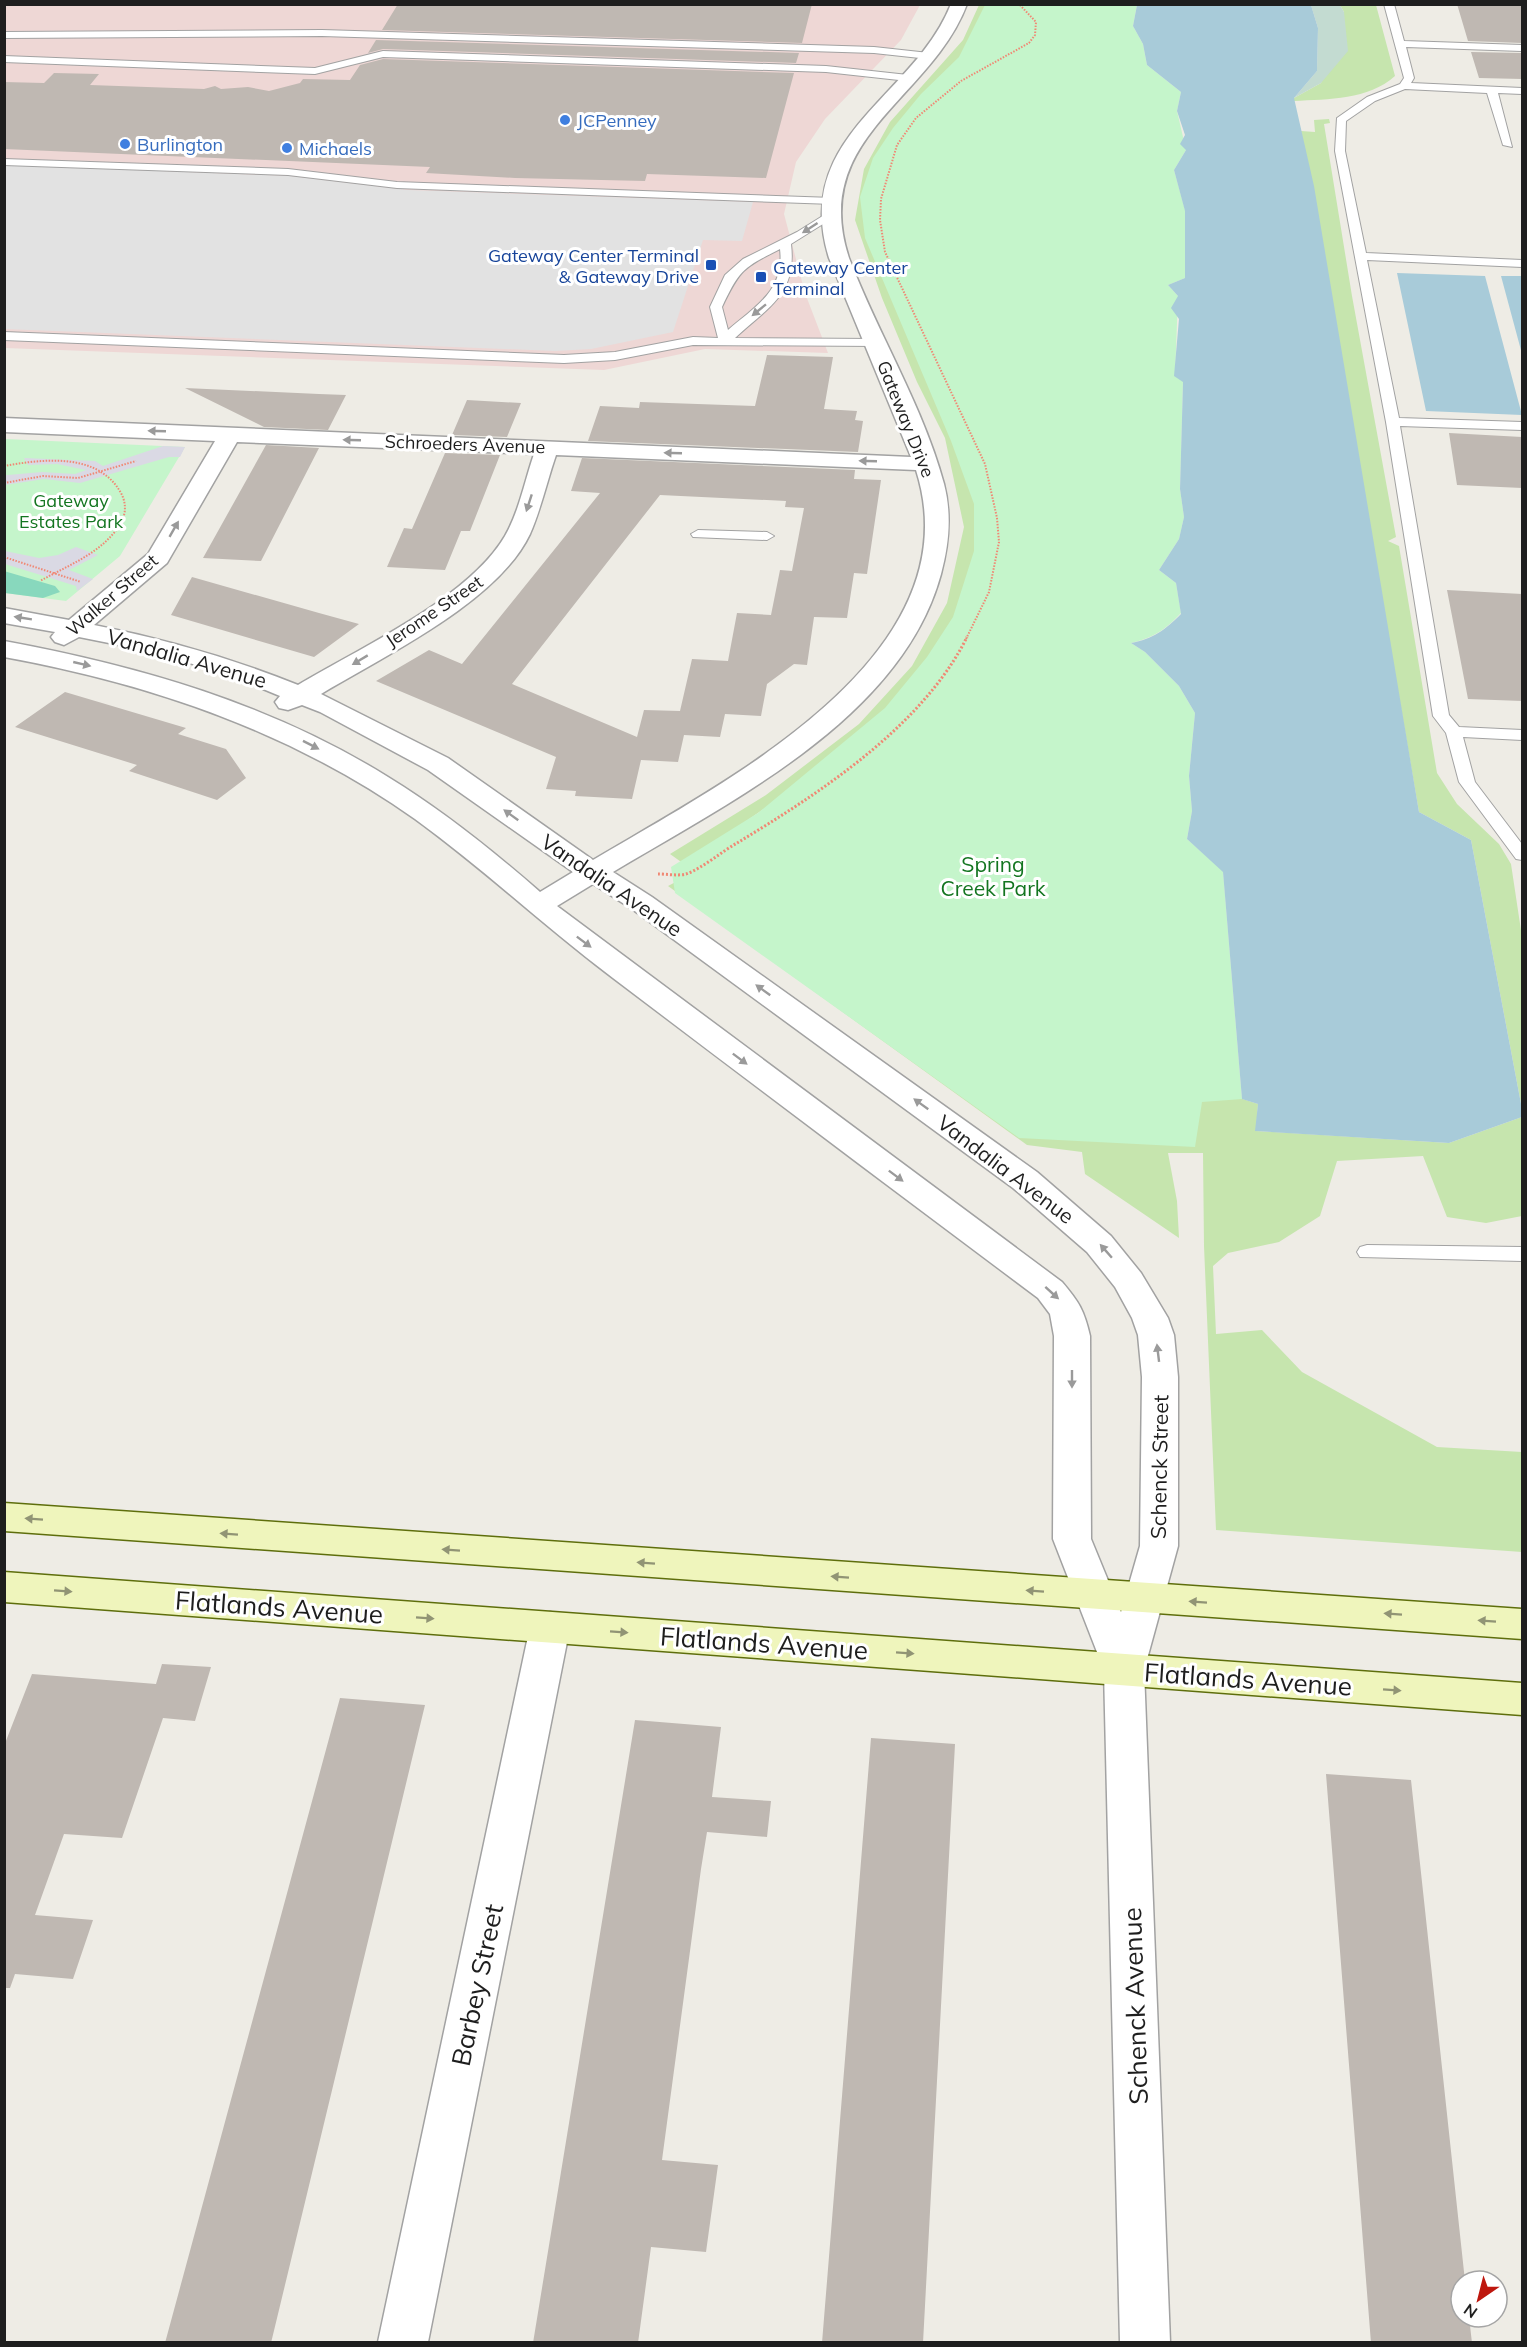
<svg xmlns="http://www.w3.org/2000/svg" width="1527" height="2347" viewBox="0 0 1527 2347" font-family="Mulish,sans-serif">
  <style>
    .commercial { fill: #eed7d5 }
    .grass { fill: #c6e5ae }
    .wetland { fill: #c3dbd1 }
    .park { fill: #c5f5cb }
    .pitch { fill: #88d8bd }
    .parking { fill: #e2e2e2 }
    .plaza { fill: #dad9e4 }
    .water { fill: #a8cbd9 }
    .building { fill: #bfb8b2; fill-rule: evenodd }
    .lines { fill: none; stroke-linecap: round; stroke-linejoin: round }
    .service-casing { stroke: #a2a2a2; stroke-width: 2 }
    .minor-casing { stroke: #a2a2a2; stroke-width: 3 }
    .secondary-casing { stroke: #5e6e0c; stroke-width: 3 }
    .path-far1 { stroke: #f08874; stroke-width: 2; stroke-dasharray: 1.5 1.5; stroke-linecap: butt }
    .path { stroke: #f08874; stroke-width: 3; stroke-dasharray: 2 2; stroke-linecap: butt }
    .service { fill: #fff; fill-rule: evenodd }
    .minor { fill: #fff; fill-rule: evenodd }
    .secondary { fill: #eff5bc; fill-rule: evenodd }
    .oneway { fill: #9a9a9a }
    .oneway2 { fill: #919475 }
    .shop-dot { fill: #3f7fe0; stroke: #fff; stroke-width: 2 }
    .transit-dot { fill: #1a4fb4; stroke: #fff; stroke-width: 2 }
    .labels { text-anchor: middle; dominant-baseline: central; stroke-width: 6; stroke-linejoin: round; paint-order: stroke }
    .far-shop-label { font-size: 18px; fill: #366cbe; stroke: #fff; text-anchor: start }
    .far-transit-label { font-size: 18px; fill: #164399; stroke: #fff; text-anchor: end }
    .far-street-label { font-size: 18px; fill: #1e1e1e; stroke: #fff }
    .far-park-label { font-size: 18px; fill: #137520; stroke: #fff }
    .street-label { font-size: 21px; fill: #1e1e1e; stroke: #fff }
    .park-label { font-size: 21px; fill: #137520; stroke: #fff }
    .near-street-label { font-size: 26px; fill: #1e1e1e; stroke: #fff }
  </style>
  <rect width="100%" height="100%" fill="#eeece5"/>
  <path class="commercial" d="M 5,5 L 920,5 L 901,40 L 825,119 L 796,162 L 784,214 L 805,293 L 828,353 L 705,349 L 604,370 L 5,348 Z"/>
  <path class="grass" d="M 979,5 L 1012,5 L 972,476 L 982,533 L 960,621 L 909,694 L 842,755 L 684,864 L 670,854 L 766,795 L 859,724 L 912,666 L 947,603 L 964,527 L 945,438 L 917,382 L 882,298 L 855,220 L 864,169 L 890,122 L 963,40 Z
    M 1340,5 L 1376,5 L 1395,76 C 1368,100 1329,99 1294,101 L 1294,98 L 1321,83 L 1344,12 Z
    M 1329,119 L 1330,123 L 1324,124 L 1352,296 L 1396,537 L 1388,541 L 1399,546 L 1437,773 L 1457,804 L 1499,844 L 1511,864 L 1522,937 L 1522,1109 L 1471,840 L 1419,812 L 1301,131 L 1315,132 L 1314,120 Z
    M 691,874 L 1215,1090 L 1258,1104 L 1256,1131 L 1449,1143 L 1522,1117 L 1522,1216 L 1486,1223 L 1447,1217 L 1423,1156 L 1337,1161 L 1320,1216 L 1279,1242 L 1228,1253 L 1213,1266 L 1216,1334 L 1262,1330 L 1302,1372 L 1437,1447 L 1522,1452 L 1522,1552 L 1216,1530 L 1204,1246 L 1203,1153 L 1168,1153 L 1177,1201 L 1179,1238 L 1085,1174 L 1082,1152 L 1027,1145 L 668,886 Z"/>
  <path class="wetland" d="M 1311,5 L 1340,5 L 1344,12 L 1348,51 L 1321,83 L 1294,98 L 1317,71 L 1318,28 Z"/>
  <path class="park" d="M 985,5 L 1137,5 L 1133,26 L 1143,44 L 1147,65 L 1181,92 L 1177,111 L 1186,150 L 1174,170 L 1185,210 L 1185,278 L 1168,285 L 1178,296 L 1175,376 L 1183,381 L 1180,489 L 1184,517 L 1179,539 L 1159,570 L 1176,583 L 1181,613 C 1165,630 1153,638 1131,643 L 1145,652 L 1179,686 L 1195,713 L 1189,776 L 1192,811 L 1187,839 L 1223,871 L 1242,1099 L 1202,1102 L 1195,1147 L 1019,1138 L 675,893 L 671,867 L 758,813 L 885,708 L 927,657 L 953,617 L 974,551 L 974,504 L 951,441 L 865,238 L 860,197 L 873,158 L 893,128 L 921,94 L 959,57 Z
    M 5,439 L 185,447 L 120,556 L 66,601 L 5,593 Z"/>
  <path class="pitch" d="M 4,571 L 55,586 L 60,592 L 43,598 L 5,593 Z"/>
  <path class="parking" d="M 5,165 L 290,176 L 408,190 L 753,202 L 742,241 L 703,240 L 673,332 L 591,349 L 555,351 L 5,329 Z"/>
  <path class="plaza" d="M 163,446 L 185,447 L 180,457 L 169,457 L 80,483 L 44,479 L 5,485 L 5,475 L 8,475 L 42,472 L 75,474 L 86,470 L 57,464 L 28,465 L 24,458 L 95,461 L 103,466 Z
    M 76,547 L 98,555 L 69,570 L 93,579 L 77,591 L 76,586 L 5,564 L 5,551 L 39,558 L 58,555 Z"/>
  <path class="water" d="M 1137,5 L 1311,5 L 1318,28 L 1317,71 L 1294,98 L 1314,186 L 1419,812 L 1471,840 L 1522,1109 L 1522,1117 L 1449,1143 L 1255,1131 L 1258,1104 L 1242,1099 L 1223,872 L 1187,839 L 1192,811 L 1189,776 L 1195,713 L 1179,686 L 1145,652 L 1131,643 C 1153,639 1165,630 1181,614 L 1176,583 L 1159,570 L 1179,539 L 1184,517 L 1180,489 L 1183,382 L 1174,376 L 1179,319 L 1171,308 L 1178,296 L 1168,285 L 1185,278 L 1185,211 L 1174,170 L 1186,150 L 1180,144 L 1185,135 L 1177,111 L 1181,92 L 1147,65 L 1143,44 L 1133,26 Z
    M 1397,273 L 1485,276 L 1522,415 L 1426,411 Z
    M 1501,276 L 1522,276 L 1522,354 Z"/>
  <path class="building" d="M 398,4 L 812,4 L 802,43 L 382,30 Z
    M 1457,4 L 1522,4 L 1522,43 L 1468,41 Z
    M 376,40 L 799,53 L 796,63 L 383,49 L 368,53 Z
    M 1471,52 L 1522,53 L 1522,79 L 1479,78 Z
    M 383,59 L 794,73 L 766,178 L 647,174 L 645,181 L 515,178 L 426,173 L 430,167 L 4,149 L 4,82 L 44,83 L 54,73 L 99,74 L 90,85 L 204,89 L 215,86 L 221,89 L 248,87 L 269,91 L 300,83 L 303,79 L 350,80 L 360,65 Z
    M 767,355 L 833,357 L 824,409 L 857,411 L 855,420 L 863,421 L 858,452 L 588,441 L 600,406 L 639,408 L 640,402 L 755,406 Z
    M 185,388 L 319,394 L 346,395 L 328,430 L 264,427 Z
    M 467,400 L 521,403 L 507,437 L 452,435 Z
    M 1449,433 L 1522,437 L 1522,488 L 1457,485 Z
    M 266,445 L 319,448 L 261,561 L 203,558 Z
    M 445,453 L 500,455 L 470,531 L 461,531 L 445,570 L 387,567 L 404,528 L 412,529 Z
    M 582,458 L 855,470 L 854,479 L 881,480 L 867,574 L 854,573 L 847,618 L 814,617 L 807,665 L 794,664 L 767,684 L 761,716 L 725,714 L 720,737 L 684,735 L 678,762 L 641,760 L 632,799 L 575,796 L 576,791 L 546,789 L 556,757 L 376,681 L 429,650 L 462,664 L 600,493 L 571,491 ZM 660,495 L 786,501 L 785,507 L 804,508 L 792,571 L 780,570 L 771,615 L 737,613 L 728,661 L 692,659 L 680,711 L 644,710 L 637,737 L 512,684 Z
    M 192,577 L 319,613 L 359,624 L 314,657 L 171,615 Z
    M 1447,590 L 1522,594 L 1522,701 L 1468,699 Z
    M 65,692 L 186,728 L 178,734 L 226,749 L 246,778 L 217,800 L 129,771 L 137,765 L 15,727 Z
    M 162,1664 L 211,1667 L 195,1721 L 163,1718 L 122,1838 L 64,1834 L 35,1915 L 93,1920 L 73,1979 L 15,1974 L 10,1988 L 4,1988 L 4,1746 L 32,1674 L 156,1684 Z
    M 340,1698 L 425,1705 L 271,2343 L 165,2343 Z
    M 635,1720 L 721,1727 L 712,1797 L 771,1801 L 767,1837 L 707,1832 L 701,1869 L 662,2160 L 718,2165 L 706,2252 L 651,2247 L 638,2343 L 533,2343 Z
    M 871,1738 L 955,1744 L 923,2343 L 822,2343 Z
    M 1326,1774 L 1411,1780 L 1465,2281 L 1461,2281 L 1461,2317 L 1469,2317 L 1472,2343 L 1371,2343 Z"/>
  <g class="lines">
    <g class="service-casing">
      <path id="service" d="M 1384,4 L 1394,4 L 1404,41 L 1522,45 L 1522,51 L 1406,47 L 1414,78 L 1411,83 L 1522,88 L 1522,94 L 1498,93 L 1512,147 L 1503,145 L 1487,93 L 1405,89 L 1375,101 L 1346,121 L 1345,151 L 1366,253 L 1522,260 L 1522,267 L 1367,260 L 1399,418 L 1522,422 L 1522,430 L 1400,426 L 1449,715 L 1459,727 L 1522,730 L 1522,740 L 1463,737 L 1475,782 L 1522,844 L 1522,860 L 1516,859 L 1459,782 L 1446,733 L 1433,716 L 1386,422 L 1335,151 L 1337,118 L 1367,97 L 1400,84 L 1404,78 Z
        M 322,30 L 874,47 L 929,53 L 934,56 L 929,59 L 874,53 L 322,36 L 4,38 L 4,32 Z
        M 383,51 L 826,66 L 908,75 L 913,78 L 908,81 L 826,72 L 383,57 L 315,74 L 4,62 L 4,56 L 315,68 Z
        M 4,159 L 288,169 L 397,182 L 833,198 L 839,201 L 833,204 L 397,188 L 288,175 L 4,165 Z
        M 829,212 L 839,214 L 791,244 C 797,295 768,307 735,338 L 875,339 L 879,340 L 879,346 L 693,345 L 615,360 L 564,363 L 4,340 L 4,332 L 564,355 L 615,352 L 693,337 L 718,338 L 710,307 L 725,275 L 743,259 L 797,232 ZM 780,249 C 785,290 756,306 728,330 L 722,307 C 740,269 743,268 780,249 Z
        M 698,530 L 767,532 L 774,536 L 767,540 L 693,537 L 691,534 Z
        M 1367,1245 L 1522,1247 L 1522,1261 L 1360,1257 L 1357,1252 L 1360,1247 Z"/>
    </g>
    <g class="minor-casing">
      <path id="minor" d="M 951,4 L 967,4 C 931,100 809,137 849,258 C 878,334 923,406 944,484 C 952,515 949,544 941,574 C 902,718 731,801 613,872 L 652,897 L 1037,1172 L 1111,1236 L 1141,1273 L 1168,1318 L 1174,1335 L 1178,1377 L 1178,1546 L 1144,1670 L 1170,2342 L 1120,2342 L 1104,1670 L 1053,1539 L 1054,1336 L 1050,1314 L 1038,1298 C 896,1192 754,1085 613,978 C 545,927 484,869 415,819 C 292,732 152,684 4,657 L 4,641 C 139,666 271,704 388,777 C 442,810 492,850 540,892 L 573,872 L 428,770 L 320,712 L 302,705 L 288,710 L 279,708 L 275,702 L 280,696 L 224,673 L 144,650 L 79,637 L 64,645 L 55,642 L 51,637 L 55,632 L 4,623 L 4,608 L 69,620 L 148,554 L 215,441 L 4,432 L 4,418 L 911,457 L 829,258 C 791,135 914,98 951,4 ZM 237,442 L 534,454 C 525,480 519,512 505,536 C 469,598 360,648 298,685 C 231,658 164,639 94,625 L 167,563 ZM 556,455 L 916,470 C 976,657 722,783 593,860 L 448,758 L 321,694 C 384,656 498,602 530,534 C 541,509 547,481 556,455 ZM 593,884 L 632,909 L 1013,1188 L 1087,1252 L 1115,1287 L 1132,1318 L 1138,1335 L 1142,1377 L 1140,1546 L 1121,1612 L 1091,1539 L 1090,1336 C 1084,1310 1079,1302 1062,1282 L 557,906 Z
        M 550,1612 L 564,1616 L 570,1627 L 428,2342 L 378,2342 L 530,1627 L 536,1616 Z"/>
    </g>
    <g class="secondary-casing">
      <path id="secondary" d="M 4,1503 L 1522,1609 L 1522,1639 L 4,1531 Z
        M 4,1572 L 1522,1683 L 1522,1715 L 4,1602 Z"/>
    </g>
    <path class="path-far1" d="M 4,466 C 43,459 98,452 121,493 C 129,508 124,522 113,534 C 94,556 65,567 40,581
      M 4,483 L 43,476 L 78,478 L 136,461
      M 4,557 L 81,582
      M 966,639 L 989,592 L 999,542 L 997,518 L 985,464 L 885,252 L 880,220 L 881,199 L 897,145 L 916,118 L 961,81 L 1029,43 L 1035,35 L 1036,22 L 1019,4"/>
    <path class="path" d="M 658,874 C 666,874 678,876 686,874 C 703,868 721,852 737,843 C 820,793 923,726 967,637"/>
    <use href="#service" class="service"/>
    <use href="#minor" class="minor"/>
    <use href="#secondary" class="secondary"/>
  </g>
  <defs><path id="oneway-solid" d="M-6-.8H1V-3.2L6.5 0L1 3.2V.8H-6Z" transform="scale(1.5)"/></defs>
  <g class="oneway">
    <use href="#oneway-solid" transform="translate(810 228) rotate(147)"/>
    <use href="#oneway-solid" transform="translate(759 310) rotate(141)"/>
    <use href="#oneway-solid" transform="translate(157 431) rotate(-178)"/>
    <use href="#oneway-solid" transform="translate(352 440) rotate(-178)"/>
    <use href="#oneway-solid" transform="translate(673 453) rotate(-178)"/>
    <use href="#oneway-solid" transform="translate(868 461) rotate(-178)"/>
    <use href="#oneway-solid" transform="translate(529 503) rotate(108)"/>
    <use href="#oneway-solid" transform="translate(174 529) rotate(-60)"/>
    <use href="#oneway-solid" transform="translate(23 618) rotate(-171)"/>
    <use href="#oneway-solid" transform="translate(360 660) rotate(149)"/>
    <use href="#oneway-solid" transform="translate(82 664) rotate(13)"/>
    <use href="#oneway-solid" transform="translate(311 745) rotate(27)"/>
    <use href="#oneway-solid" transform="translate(511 815) rotate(-144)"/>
    <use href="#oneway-solid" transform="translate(584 942) rotate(37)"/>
    <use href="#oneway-solid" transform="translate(763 990) rotate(-144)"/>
    <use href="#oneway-solid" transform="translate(740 1059) rotate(37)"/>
    <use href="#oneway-solid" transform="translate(921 1104) rotate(-144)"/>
    <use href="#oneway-solid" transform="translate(896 1176) rotate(37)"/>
    <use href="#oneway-solid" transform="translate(1106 1251) rotate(-131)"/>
    <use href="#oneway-solid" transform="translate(1052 1293) rotate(42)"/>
    <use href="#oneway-solid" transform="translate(1158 1353) rotate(-97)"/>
    <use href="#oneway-solid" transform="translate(1072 1379) rotate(90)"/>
  </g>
  <g class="oneway2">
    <use href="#oneway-solid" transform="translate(34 1519) rotate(-176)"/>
    <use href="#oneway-solid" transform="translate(229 1534) rotate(-176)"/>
    <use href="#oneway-solid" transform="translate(451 1550) rotate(-176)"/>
    <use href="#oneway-solid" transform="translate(646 1563) rotate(-176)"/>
    <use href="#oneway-solid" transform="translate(840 1577) rotate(-176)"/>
    <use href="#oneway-solid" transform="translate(63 1591) rotate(4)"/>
    <use href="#oneway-solid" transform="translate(1035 1591) rotate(-176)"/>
    <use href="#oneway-solid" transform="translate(1198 1602) rotate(-176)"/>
    <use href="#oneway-solid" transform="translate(1393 1614) rotate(-176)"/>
    <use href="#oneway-solid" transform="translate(425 1618) rotate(4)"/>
    <use href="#oneway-solid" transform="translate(1487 1621) rotate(-176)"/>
    <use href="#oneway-solid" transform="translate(619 1632) rotate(4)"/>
    <use href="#oneway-solid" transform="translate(905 1653) rotate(4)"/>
    <use href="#oneway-solid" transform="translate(1392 1690) rotate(4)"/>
  </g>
  <g class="shop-dot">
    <circle cx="565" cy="120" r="6"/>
    <circle cx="125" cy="144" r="6"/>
    <circle cx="287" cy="148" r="6"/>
  </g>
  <g class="transit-dot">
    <rect x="705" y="259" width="12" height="12" rx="3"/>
    <rect x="755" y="271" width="12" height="12" rx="3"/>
  </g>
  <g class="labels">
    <g class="far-shop-label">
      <text x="577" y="120">JCPenney</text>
      <text x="137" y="144">Burlington</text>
      <text x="299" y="148">Michaels</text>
    </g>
    <g class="far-transit-label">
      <text x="699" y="255">Gateway Center Terminal<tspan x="699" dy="21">&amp; Gateway Drive</tspan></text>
      <text x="773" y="267" text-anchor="start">Gateway Center<tspan x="773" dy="21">Terminal</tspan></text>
    </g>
    <g class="far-street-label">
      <text transform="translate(906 419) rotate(68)">Gateway Drive</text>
      <text transform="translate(465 444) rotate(2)">Schroeders Avenue</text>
      <text transform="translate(112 595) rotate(-41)">Walker Street</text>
      <text transform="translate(434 611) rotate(-34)">Jerome Street</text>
    </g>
    <g class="far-park-label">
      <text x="71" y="500">Gateway<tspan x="71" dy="21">Estates Park</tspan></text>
    </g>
    <g class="street-label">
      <text transform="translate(187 658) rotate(16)">Vandalia Avenue</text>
      <text transform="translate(612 885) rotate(34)">Vandalia Avenue</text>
      <text transform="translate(1006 1169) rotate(37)">Vandalia Avenue</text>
      <text transform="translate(1159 1467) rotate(-89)">Schenck Street</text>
    </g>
    <g class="park-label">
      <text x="993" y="864">Spring<tspan x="993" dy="24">Creek Park</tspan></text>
    </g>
    <g class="near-street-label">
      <text transform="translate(279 1607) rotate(4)">Flatlands Avenue</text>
      <text transform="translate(764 1643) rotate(4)">Flatlands Avenue</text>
      <text transform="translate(1248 1679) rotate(4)">Flatlands Avenue</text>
      <text transform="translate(477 1985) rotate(-78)">Barbey Street</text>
      <text transform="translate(1135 2006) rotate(-92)">Schenck Avenue</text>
    </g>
  </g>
  <rect width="1527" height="2347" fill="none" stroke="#1e1e1e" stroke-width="12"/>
  <g transform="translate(1479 2299) rotate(215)"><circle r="28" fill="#ffffff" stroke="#a5a5a5" stroke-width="1.5"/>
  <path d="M0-4.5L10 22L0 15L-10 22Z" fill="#be170e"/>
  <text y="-9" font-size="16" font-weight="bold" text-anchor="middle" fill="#1e1e1e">N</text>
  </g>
</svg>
